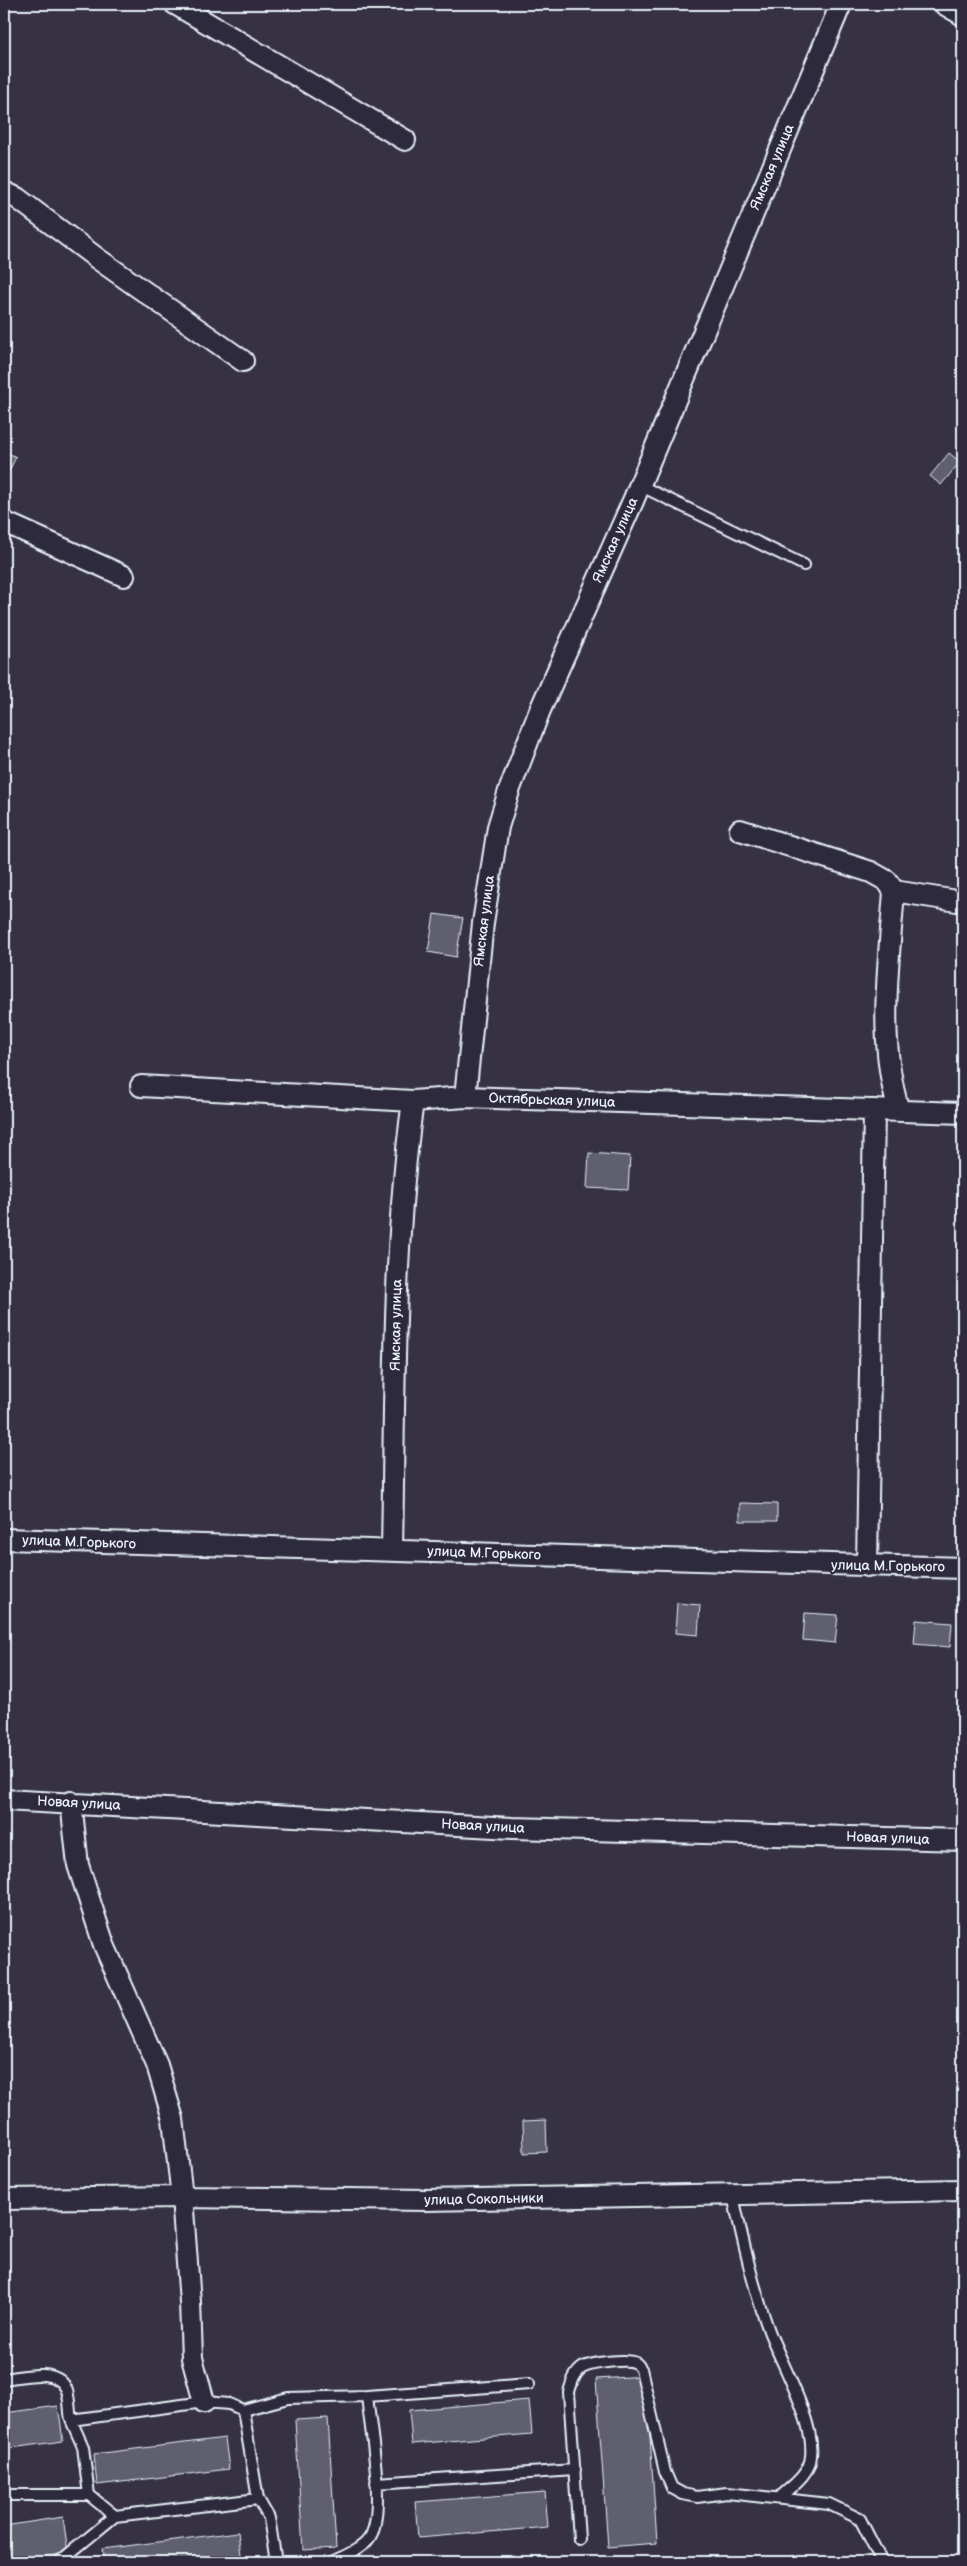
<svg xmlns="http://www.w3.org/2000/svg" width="967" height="2566" viewBox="0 0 967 2566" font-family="'Balsamiq Sans',sans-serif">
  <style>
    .building { fill: #605e6e; stroke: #e8f1f8 }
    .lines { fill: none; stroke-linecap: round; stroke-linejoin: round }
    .lane-casing { stroke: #e8f1f8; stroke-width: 14 }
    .street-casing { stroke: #e8f1f8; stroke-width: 24 }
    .lane { stroke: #2f2a3d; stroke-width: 10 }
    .street { stroke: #2f2a3d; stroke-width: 20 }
    .labels { text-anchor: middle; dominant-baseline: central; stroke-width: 4; stroke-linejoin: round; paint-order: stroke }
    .street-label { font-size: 14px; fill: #e8f1f8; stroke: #2f2a3d }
  </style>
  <rect width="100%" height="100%" fill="#363244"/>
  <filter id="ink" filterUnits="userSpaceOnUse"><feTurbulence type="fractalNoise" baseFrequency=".02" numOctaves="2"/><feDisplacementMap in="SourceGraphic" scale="10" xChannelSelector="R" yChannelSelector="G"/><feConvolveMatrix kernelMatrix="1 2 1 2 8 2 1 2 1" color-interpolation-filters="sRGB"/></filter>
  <g filter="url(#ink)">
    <path class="building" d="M 6,452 L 16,457 L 4,481 L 4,456 Z
      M 949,453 L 960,462 L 941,485 L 930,476 Z
      M 434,914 L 463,918 L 456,957 L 428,952 Z
      M 589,1153 L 630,1156 L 628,1190 L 587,1188 Z
      M 740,1503 L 777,1504 L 777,1521 L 740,1521 Z
      M 677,1603 L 700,1605 L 698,1635 L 675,1633 Z
      M 805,1613 L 838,1615 L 835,1643 L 803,1640 Z
      M 916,1620 L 952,1623 L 950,1647 L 914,1644 Z
      M 546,2120 L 547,2152 L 524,2153 L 523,2121 Z
      M 646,2376 L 657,2543 L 608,2547 L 596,2379 Z
      M 529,2400 L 532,2434 L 412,2444 L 409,2410 Z
      M 58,2406 L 63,2441 L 4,2449 L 4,2413 Z
      M 328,2418 L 336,2548 L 303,2550 L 295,2420 Z
      M 225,2438 L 229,2469 L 97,2485 L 94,2454 Z
      M 545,2492 L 548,2527 L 418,2538 L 415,2502 Z
      M 63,2517 L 68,2553 L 4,2562 L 4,2526 Z
      M 238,2532 L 242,2562 L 104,2562 L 102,2549 Z"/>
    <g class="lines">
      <g class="lane-casing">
        <path id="lane" d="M 639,485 L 804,565
          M 733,2196 C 743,2241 753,2287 769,2331 C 782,2365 815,2422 811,2456 C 810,2474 792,2486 780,2497
          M 4,2379 C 21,2377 56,2367 66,2388 C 70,2397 69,2410 71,2420 L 204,2402 L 229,2404 L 243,2410 L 288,2398 L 367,2396 L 529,2384
          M 243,2410 L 258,2499 L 269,2518 L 276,2562
          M 71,2420 L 83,2447 L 89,2495
          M 376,2483 L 575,2470
          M 4,2495 L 89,2495 L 115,2516 L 59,2562
          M 115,2516 L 258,2499
          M 579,2539 L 569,2392 C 572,2382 574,2374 582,2368 C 590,2363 628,2358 636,2363 C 638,2364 639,2367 641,2369 L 665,2472 L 672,2488 L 683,2494 L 697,2497 L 727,2493 L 829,2504 L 860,2519 L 882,2562
          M 332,2562 C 344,2556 363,2549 370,2537 C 386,2511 370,2427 367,2396"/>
      </g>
      <g class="street-casing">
        <path id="street" d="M 175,4 L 405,140
          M 944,4 L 963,15
          M 4,192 L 17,198 L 98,259 L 243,361
          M 4,522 L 124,576
          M 740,830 L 871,872 L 887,881 L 894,891 L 963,902
          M 894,891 C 889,964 877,1039 899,1111
          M 141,1086 L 413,1101 L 465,1097 L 963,1113
          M 465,1097 L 483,923 L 498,827 L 509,791 L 540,710 L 633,501 L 841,4
          M 4,1539 L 963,1568
          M 392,1550 C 395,1400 392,1250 413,1101
          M 867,1566 L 874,1110
          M 4,1800 L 512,1828 L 963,1840
          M 71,1802 L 78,1865 L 104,1945 L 157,2065 L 173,2119 L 182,2197 L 190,2302 L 192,2358 L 204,2402
          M 4,2199 L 182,2197 L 426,2200 L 963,2190"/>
      </g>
      <use href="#lane" class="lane"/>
      <use href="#street" class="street"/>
    </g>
  </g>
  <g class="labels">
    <g class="street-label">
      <text transform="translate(772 167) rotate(-67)">Ямская улица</text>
      <text transform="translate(615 540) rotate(-66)">Ямская улица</text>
      <text transform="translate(484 921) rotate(-83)">Ямская улица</text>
      <text transform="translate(552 1100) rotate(2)">Октябрьская улица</text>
      <text transform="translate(396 1325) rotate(-89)">Ямская улица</text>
      <text transform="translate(79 1542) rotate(2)">улица М.Горького</text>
      <text transform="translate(484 1553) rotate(2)">улица М.Горького</text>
      <text transform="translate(888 1566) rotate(1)">улица М.Горького</text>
      <text transform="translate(79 1803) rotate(3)">Новая улица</text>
      <text transform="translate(483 1826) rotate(3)">Новая улица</text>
      <text transform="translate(888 1838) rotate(2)">Новая улица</text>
      <text transform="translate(484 2199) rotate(-1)">улица Сокольники</text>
    </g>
  </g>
  <rect width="967" height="2566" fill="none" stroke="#2f2a3d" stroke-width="20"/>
  <rect x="10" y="10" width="947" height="2546" fill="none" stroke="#e8f1f8" stroke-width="2" filter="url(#ink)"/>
</svg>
